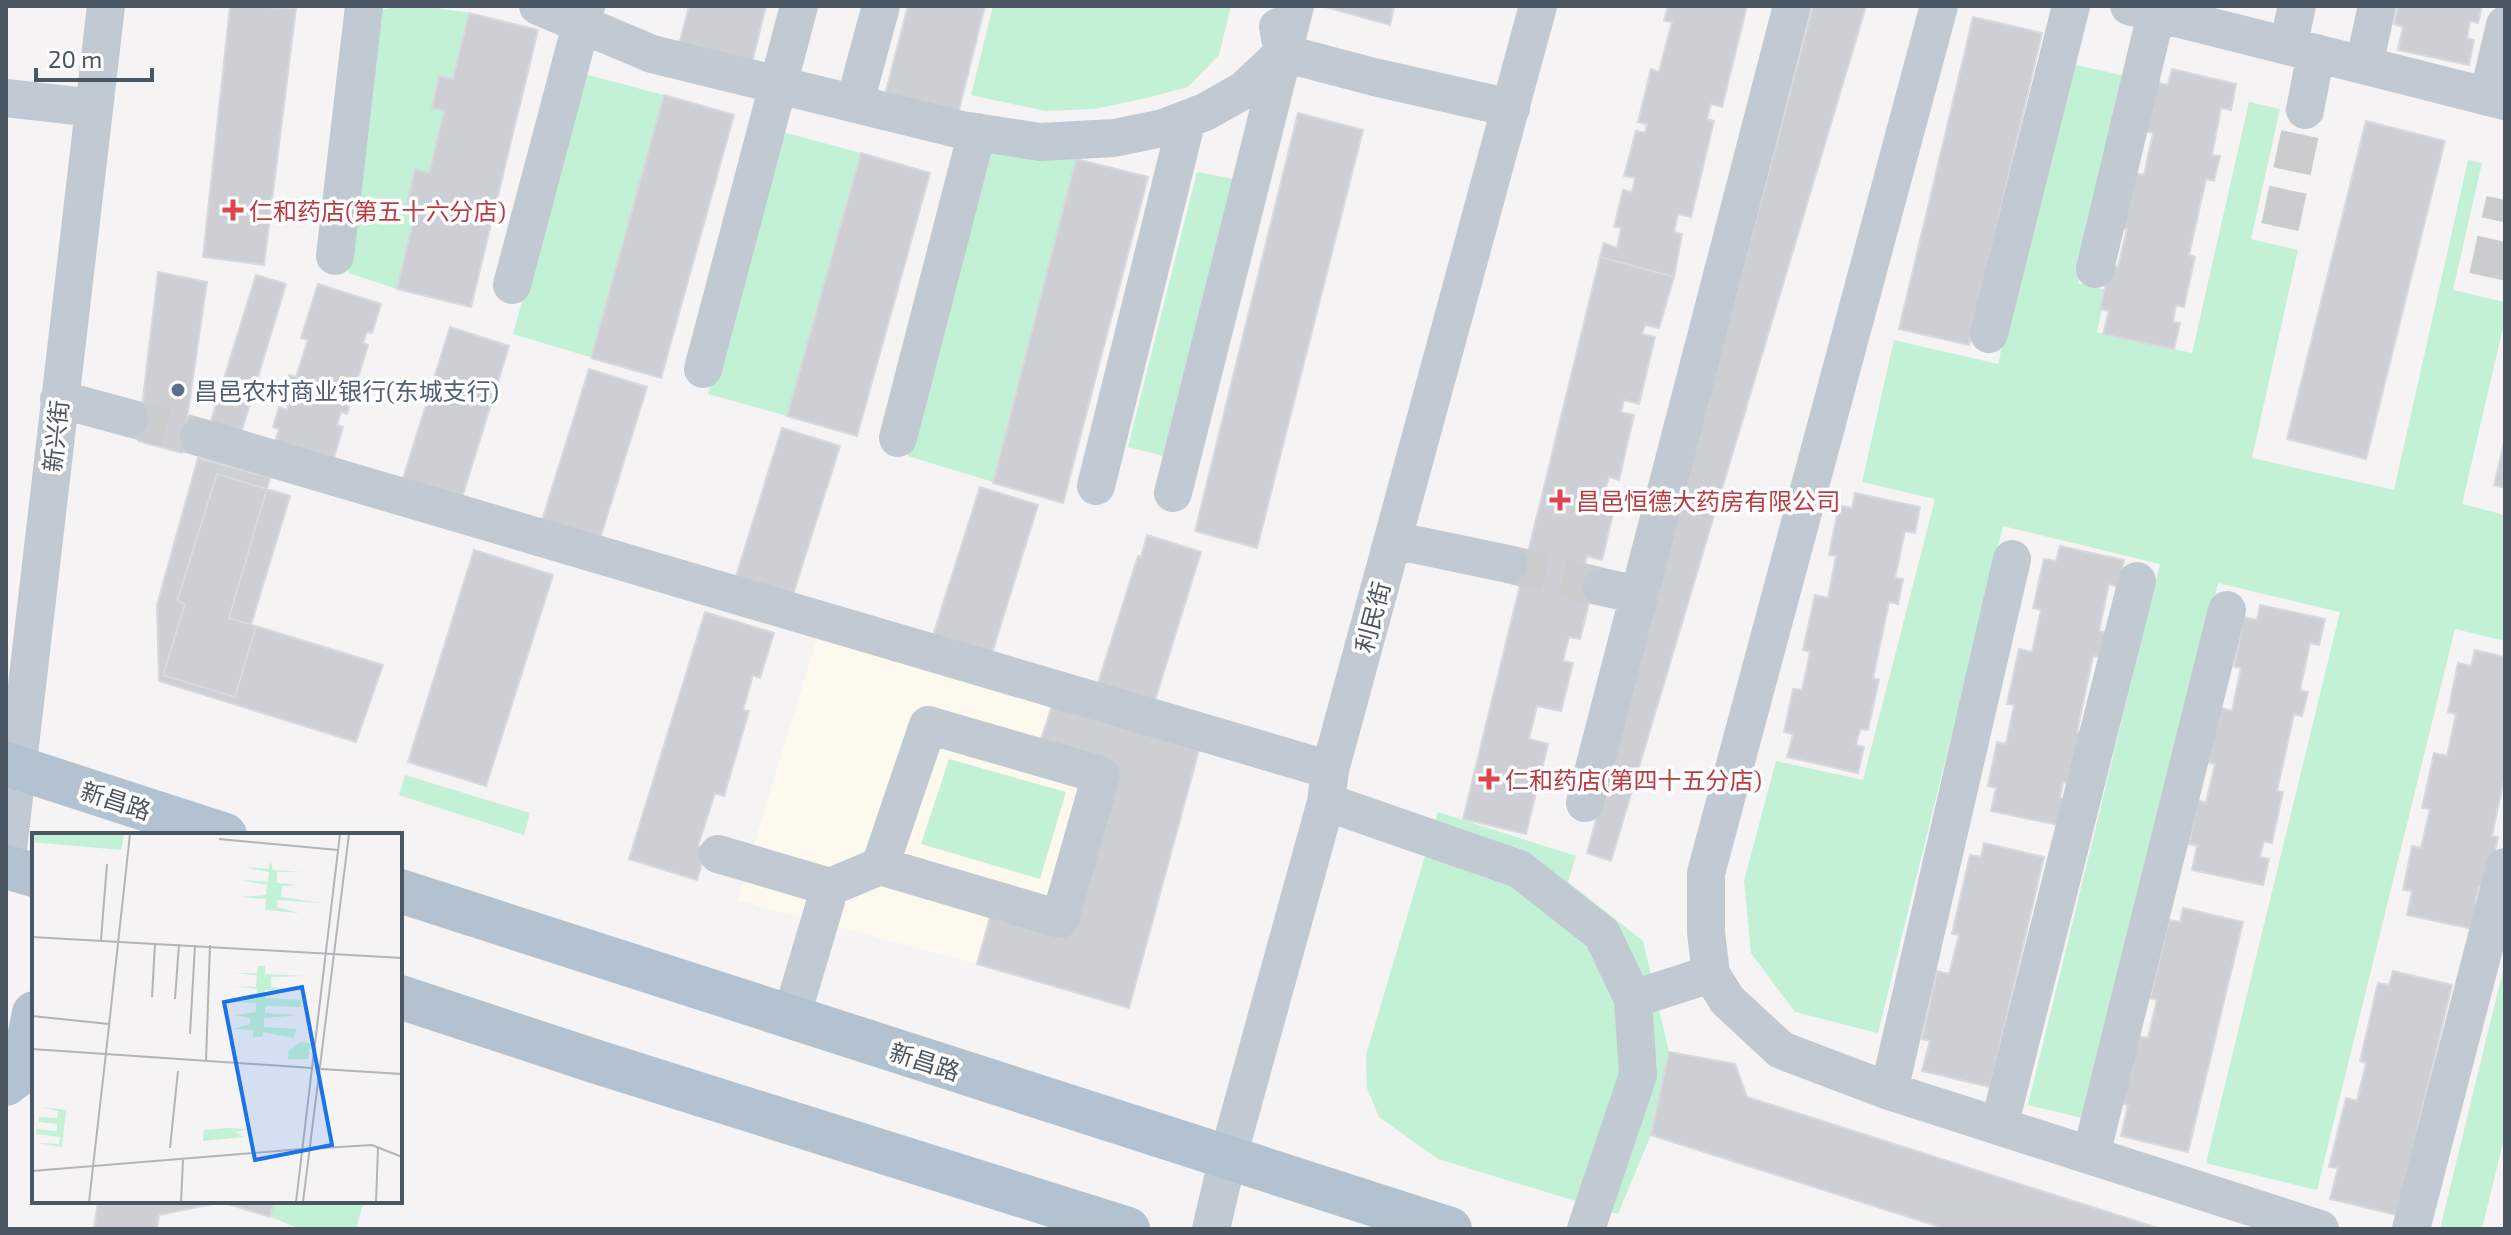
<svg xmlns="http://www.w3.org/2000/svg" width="2511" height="1235" viewBox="0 0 2511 1235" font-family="'Exo 2','Noto Sans SC',sans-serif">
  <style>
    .commercial { fill: #fdf9ef }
    .green { fill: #c3f1d5 }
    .building { fill: #cdcfd5; stroke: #d7d9de; stroke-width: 2 }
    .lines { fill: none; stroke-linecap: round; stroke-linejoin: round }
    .minor-tunnel { stroke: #caccce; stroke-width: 38; stroke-dasharray: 38 19; stroke-linecap: butt }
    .minor { stroke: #c1cad2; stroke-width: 38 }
    .major { stroke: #b3c2d1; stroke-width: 44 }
    .health-dot { fill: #e0444e; stroke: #fff; stroke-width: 3 }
    .service-dot { fill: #5c6f8a; stroke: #fff; stroke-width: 3 }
    .labels { text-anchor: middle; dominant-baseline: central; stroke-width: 7; stroke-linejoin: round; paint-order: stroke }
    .health-label { font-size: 24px; fill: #be3a42; stroke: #fff; text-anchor: start }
    .service-label { font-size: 24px; fill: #4e5e75; stroke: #fff; text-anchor: start }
    .street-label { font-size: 24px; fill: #4a5661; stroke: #fff }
    .inset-road { fill: none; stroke: #b1b4b9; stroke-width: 2 }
    .view { fill: #1a73e8; fill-opacity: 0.15; stroke: #1a73e8; stroke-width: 4 }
    .inset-edge { fill: none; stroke: #4a5661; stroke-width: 4 }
  </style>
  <rect width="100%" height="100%" fill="#f5f3f3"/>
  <path class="commercial" d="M 818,635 L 1200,746 L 1129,1008 L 977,964 L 737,900 Z"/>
  <path class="green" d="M 403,6 L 424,6 L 469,13 L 453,79 L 439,76 L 432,108 L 444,111 L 429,173 L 414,170 L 406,207 L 416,209 L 397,289 L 348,273 L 381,10 Z
    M 993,6 L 1231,6 L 1219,55 L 1188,87 L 1147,98 L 1094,109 L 1045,111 L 971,95 Z
    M 2067,63 L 2126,76 L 2078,283 L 2106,290 L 2097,332 L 2192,353 L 2249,102 L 2280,109 L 2251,239 L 2298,250 L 2252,458 L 2394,490 L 2468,160 L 2482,163 L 2453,290 L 2505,302 L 2505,319 L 2462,504 L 2505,515 L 2505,641 L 2455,629 L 2317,1190 L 2206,1163 L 2340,612 L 2218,583 L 2087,1119 L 2028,1105 L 2160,564 L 2003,526 L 1878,1033 L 1795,1012 L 1751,953 L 1744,881 L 1776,761 L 1863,780 L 1935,499 L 1862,482 L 1894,340 L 1998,364 Z
    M 584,74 L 664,95 L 593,358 L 513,334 Z
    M 779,131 L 861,153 L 787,416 L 708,394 Z
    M 988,152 L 1076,159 L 993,482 L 908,456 Z
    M 1197,172 L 1234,179 L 1163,456 L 1128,447 Z
    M 949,759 L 1066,792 L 1040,879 L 921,844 Z
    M 405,775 L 530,813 L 524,835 L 399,795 Z
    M 1438,812 L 1576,856 L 1568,882 L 1643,941 L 1669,1052 L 1651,1135 L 1618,1214 L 1438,1159 L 1379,1117 L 1367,1088 L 1366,1055 Z
    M 2505,962 L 2505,1134 L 2482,1229 L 2440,1229 Z
    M 274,1201 L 364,1201 L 356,1229 L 301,1229 L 270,1217 Z"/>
  <path class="building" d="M 230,6 L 296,8 L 264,265 L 203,257 Z
    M 689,6 L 766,6 L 752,63 L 679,45 Z
    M 908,6 L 985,6 L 958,114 L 885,95 Z
    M 1322,6 L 1394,6 L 1390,25 Z
    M 1668,6 L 1747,6 L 1722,107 L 1711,104 L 1707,119 L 1714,121 L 1691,217 L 1678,214 L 1674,232 L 1682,234 L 1674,277 L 1600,257 L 1604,243 L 1617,248 L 1621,228 L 1614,227 L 1623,190 L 1632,192 L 1635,178 L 1624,176 L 1636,131 L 1645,133 L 1647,124 L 1638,122 L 1651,69 L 1659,72 L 1672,22 L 1664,21 Z
    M 1813,6 L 1866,6 L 1611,861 L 1587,853 Z
    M 2398,6 L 2482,6 L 2478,23 L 2470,21 L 2467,38 L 2474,40 L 2469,65 L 2398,50 L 2403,27 L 2394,24 Z
    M 469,13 L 538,30 L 471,307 L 397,289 L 416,209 L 406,207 L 415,169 L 429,173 L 444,111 L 432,108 L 439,76 L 453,79 Z
    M 1973,17 L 2042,33 L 1969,345 L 1899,329 Z
    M 2172,69 L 2236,84 L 2231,110 L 2221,108 L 2212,155 L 2220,156 L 2214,181 L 2206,179 L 2189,255 L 2195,257 L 2184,307 L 2176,305 L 2173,322 L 2180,323 L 2174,349 L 2103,334 L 2109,311 L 2100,309 L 2110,265 L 2118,267 L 2127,229 L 2119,227 L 2131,172 L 2144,175 L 2153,133 L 2145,131 L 2156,82 L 2168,85 Z
    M 664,95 L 734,115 L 661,378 L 591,358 Z
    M 1298,113 L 1363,130 L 1257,548 L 1195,531 Z
    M 2366,121 L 2445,141 L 2366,459 L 2287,439 Z
    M 861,153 L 930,173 L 857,436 L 787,416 Z
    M 1076,159 L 1148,177 L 1063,503 L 993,483 Z
    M 1600,257 L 1674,277 L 1659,328 L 1645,325 L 1642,334 L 1655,337 L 1639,404 L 1624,400 L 1621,412 L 1634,415 L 1619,480 L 1609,477 L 1604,494 L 1617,497 L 1602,560 L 1587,556 L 1582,576 L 1595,579 L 1580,639 L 1569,637 L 1563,661 L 1573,663 L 1561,711 L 1537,706 L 1529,739 L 1548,744 L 1526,834 L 1463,819 Z
    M 158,272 L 207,282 L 182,453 L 138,441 Z
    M 256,275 L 286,284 L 240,437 L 209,427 Z
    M 318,284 L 381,304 L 372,333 L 367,332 L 363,343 L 368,345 L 347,414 L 341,412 L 337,425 L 343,427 L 333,461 L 275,442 L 279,429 L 273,427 L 279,407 L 287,410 L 291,393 L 284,391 L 289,375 L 296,377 L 308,340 L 301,338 Z
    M 450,327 L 509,346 L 460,504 L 401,485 Z
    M 589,369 L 647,387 L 598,545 L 540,527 Z
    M 782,428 L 840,446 L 790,604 L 733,586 Z
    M 2505,439 L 2505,488 L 2494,485 Z
    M 198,458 L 270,478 L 229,618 L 383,665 L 356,742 L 159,681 L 157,605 Z
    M 217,474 L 290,496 L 251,625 L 256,626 L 235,697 L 163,675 L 185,604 L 177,601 Z
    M 980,487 L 1038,505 L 989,663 L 930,645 Z
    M 1855,493 L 1920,507 L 1915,533 L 1905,531 L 1895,578 L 1903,579 L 1898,604 L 1889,602 L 1873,678 L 1879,680 L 1868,730 L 1860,729 L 1856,745 L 1864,747 L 1858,773 L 1787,757 L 1793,734 L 1784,732 L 1793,689 L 1802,690 L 1810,652 L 1803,650 L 1815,595 L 1828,598 L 1836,556 L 1829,555 L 1839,505 L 1852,508 Z
    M 1147,535 L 1201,552 L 1152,710 L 1095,693 L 1138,556 L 1141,557 Z
    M 2060,546 L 2124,560 L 2119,587 L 2109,584 L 2099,631 L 2107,633 L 2102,657 L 2093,656 L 2077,732 L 2083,733 L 2072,784 L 2063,782 L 2060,798 L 2068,800 L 2063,826 L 1991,811 L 1996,788 L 1988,786 L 1997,742 L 2006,744 L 2014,705 L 2007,704 L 2019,649 L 2032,652 L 2041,610 L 2033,608 L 2044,559 L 2056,561 Z
    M 474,550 L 553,575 L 486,786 L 408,762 Z
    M 2260,605 L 2325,619 L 2319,645 L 2310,643 L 2300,690 L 2308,692 L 2302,716 L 2294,714 L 2277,791 L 2283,792 L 2272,843 L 2264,841 L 2260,857 L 2269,859 L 2263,885 L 2192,870 L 2197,846 L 2189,844 L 2198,800 L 2206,803 L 2215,764 L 2208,762 L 2219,707 L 2232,711 L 2241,668 L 2234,667 L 2244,617 L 2257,620 Z
    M 705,612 L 774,633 L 760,678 L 753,675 L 743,710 L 749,711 L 724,796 L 715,793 L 698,846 L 707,848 L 697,880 L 629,859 Z
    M 2475,650 L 2505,657 L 2505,774 L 2492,836 L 2498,837 L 2487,888 L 2479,886 L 2475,903 L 2483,904 L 2478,930 L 2407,915 L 2412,891 L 2403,890 L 2412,846 L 2421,848 L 2430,809 L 2422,808 L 2434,753 L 2447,756 L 2456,714 L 2448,712 L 2458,663 L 2471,666 Z
    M 1053,703 L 1200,746 L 1129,1008 L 977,964 L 993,906 L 1068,932 L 1117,774 L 1038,748 Z
    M 1984,843 L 2044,857 L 1990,1087 L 1922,1071 L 1930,1041 L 1922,1039 L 1937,971 L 1949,974 L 1959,935 L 1952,934 L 1970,855 L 1981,857 Z
    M 2183,908 L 2243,922 L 2188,1152 L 2121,1136 L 2128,1105 L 2120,1103 L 2136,1036 L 2148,1038 L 2157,1000 L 2150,998 L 2169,920 L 2180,922 Z
    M 2393,971 L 2452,985 L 2397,1215 L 2330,1199 L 2338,1168 L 2329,1167 L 2346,1098 L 2357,1101 L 2366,1063 L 2360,1061 L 2378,983 L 2389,985 Z
    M 1669,1052 L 1735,1064 L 1747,1097 L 2161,1229 L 1946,1229 L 1651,1135 Z
    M 98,1201 L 274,1201 L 270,1217 L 222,1202 L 159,1215 L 157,1229 L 94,1229 Z"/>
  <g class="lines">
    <path class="minor-tunnel" d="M 2280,227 L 2305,110
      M 2488,277 L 2505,200
      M 129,418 L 199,437
      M 1508,564 L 1602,587"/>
    <path class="minor" d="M 538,6 L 652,54 L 962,130 L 1040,142 L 1114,138 L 1163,128 L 1205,112 L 1244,90 L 1283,53
      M 1939,6 L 1706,873 L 1706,932 L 1711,974 L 1727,1000 L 1781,1050 L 1889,1091 L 2320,1229
      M 2129,6 L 2505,101
      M 1278,27 L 1283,53 L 1374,77 L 1511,108
      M 2288,46 L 2297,6
      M 2364,65 L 2377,6
      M 2488,97 L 2505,25
      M 6,98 L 94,108
      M 855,102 L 881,6
      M 2305,110 L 2316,53
      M 335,256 L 364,6
      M 2095,269 L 2158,6
      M 512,285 L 586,6
      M 1989,334 L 2071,6
      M 703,369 L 799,6
      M 59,399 L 129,418
      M 199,437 L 1330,770
      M 898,438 L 977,132
      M 1096,486 L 1187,119
      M 1173,493 L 1295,6
      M 1393,540 L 1508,564
      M 1602,587 L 1639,595
      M 1326,802 L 1519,869 L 1602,934 L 1633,999 L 1638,1075 L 1586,1229
      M 1585,803 L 1792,6
      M 718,854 L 830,887 L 880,866 L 1060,919 L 1101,775 L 928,725 L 880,866
      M 6,866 L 106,6
      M 1633,999 L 1711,974
      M 791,1018 L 830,887
      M 1889,1091 L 2012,559
      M 1999,1126 L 2137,581
      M 2091,1155 L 2227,610
      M 1211,1229 L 1228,1157 L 1326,802 L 1330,770 L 1538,6
      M 2411,1229 L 2505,867"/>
    <path class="major" d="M 6,764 L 225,835
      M 6,867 L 34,875
      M 400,891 L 1450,1229
      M 400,997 L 594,1061 L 1128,1229
      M 6,1084 L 22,1072 L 34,1013"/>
  </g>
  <g class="health-dot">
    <path d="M229 198h8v8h8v8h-8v8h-8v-8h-8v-8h8z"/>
    <path d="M1556 488h8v8h8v8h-8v8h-8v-8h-8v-8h8z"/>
    <path d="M1485 767h8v8h8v8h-8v8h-8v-8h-8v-8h8z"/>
  </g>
  <circle class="service-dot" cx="178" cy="390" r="8"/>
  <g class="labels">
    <g class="health-label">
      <text x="249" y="210">仁和药店(第五十六分店)</text>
      <text x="1576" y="500">昌邑恒德大药房有限公司</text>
      <text x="1505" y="779">仁和药店(第四十五分店)</text>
    </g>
    <g class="service-label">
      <text x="194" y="390">昌邑农村商业银行(东城支行)</text>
    </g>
    <g class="street-label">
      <text transform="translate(55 436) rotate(-84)">新兴街</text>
      <text transform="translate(1372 617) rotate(-75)">利民街</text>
      <text transform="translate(116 800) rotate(18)">新昌路</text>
      <text transform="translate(925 1061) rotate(18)">新昌路</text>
    </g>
  </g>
  <g transform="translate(32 833)">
    <rect width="370" height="370" fill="#f5f3f3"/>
    <path d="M 0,1 L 92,1 L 89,17 L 0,9 ZM 238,27 L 241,37 L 270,39 L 245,39 L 245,50 L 268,52 L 250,53 L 249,64 L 289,70 L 246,67 L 245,74 L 267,80 L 233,77 L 234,66 L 208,64 L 234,62 L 235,52 L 210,47 L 236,49 L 237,39 L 212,34 L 237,36 ZM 226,133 L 233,133 L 233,141 L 272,143 L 239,144 L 239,154 L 271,158 L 233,157 L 233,165 L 269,167 L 269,174 L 233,173 L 233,180 L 268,182 L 232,185 L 232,194 L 265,196 L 261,205 L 231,199 L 230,204 L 221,204 L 221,197 L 201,196 L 218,191 L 218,185 L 202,182 L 224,179 L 224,170 L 203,169 L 224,166 L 225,156 L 202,153 L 224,154 L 225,142 L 202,140 L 225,140 ZM 268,209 L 279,210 L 276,226 L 256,226 L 257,217 ZM 9,274 L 34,277 L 30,314 L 5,310 L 27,311 L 28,304 L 4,301 L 5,296 L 25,298 L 25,291 L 7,289 L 7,284 L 25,285 L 26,278 ZM 196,295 L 215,296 L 203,299 L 212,304 L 171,308 L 172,297 Z" fill="#c3f1d5"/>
    <path class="inset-road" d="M 187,6 L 306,17M 0,104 L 370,125M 69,107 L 75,31M 120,164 L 123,110M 143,166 L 147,111M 0,183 L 77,191M 158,201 L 163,112M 0,216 L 280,235M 74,220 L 98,1M 174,228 L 178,112M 289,236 L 370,241M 138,315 L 146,238M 291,315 L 340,312 L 370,324M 0,338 L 270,316M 57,369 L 74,220M 149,369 L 151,327M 264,369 L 308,1M 271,369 L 317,1M 344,369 L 346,315"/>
    <path class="view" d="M 270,154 L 300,312 L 223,327 L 192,169 Z"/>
    <rect width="370" height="370" class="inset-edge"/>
  </g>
  <rect width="2511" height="1235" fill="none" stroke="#4a5661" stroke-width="16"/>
  <path d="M36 68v12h116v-12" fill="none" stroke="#4a5661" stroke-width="4"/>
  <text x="48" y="68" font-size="24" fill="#4a5661" stroke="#ffffff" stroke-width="6" paint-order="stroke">20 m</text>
</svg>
